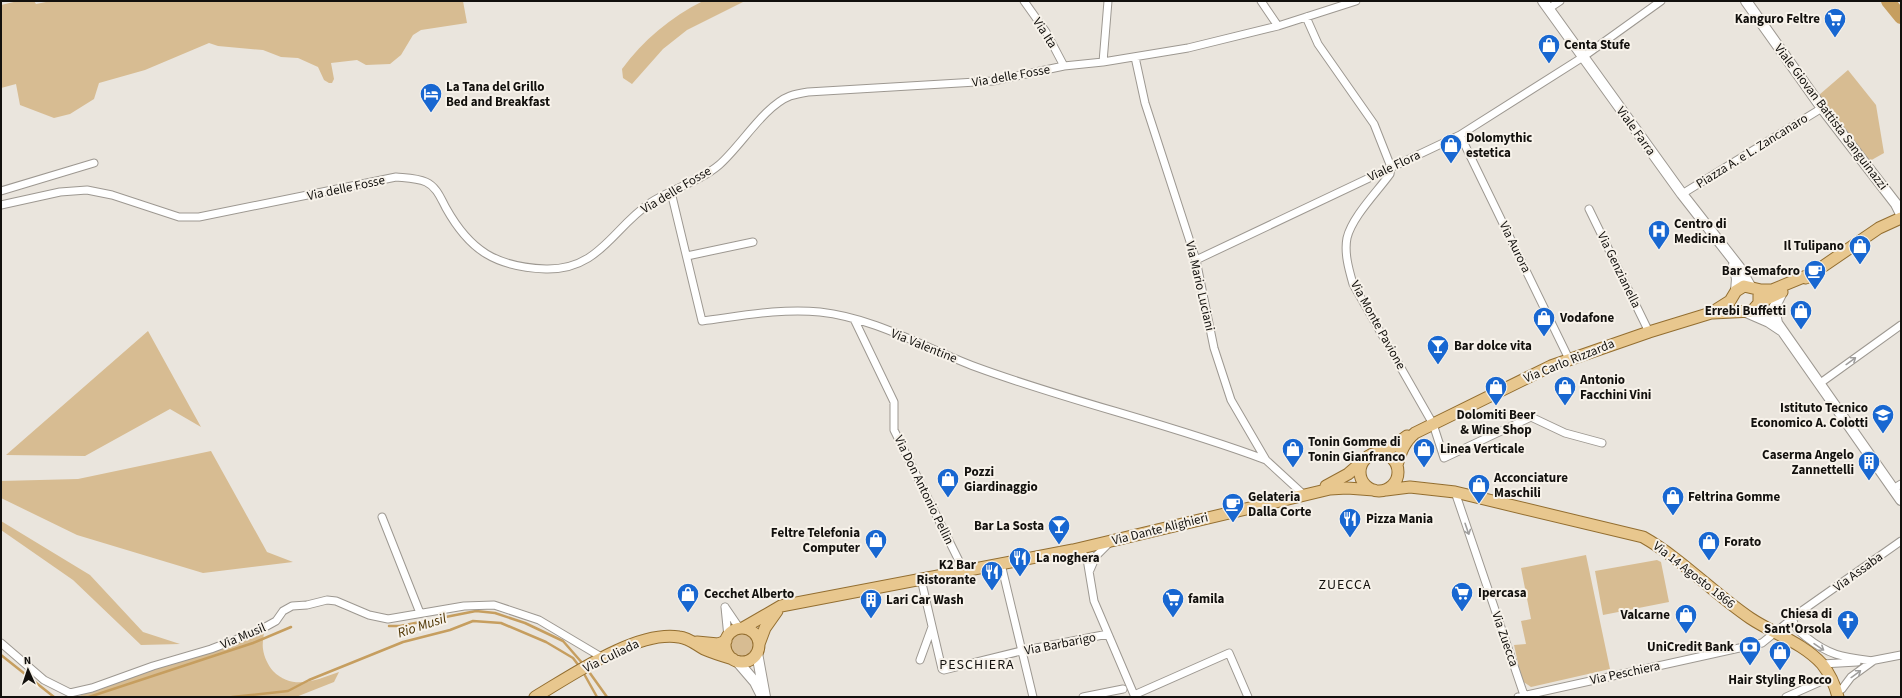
<svg xmlns="http://www.w3.org/2000/svg" width="1902" height="698" viewBox="0 0 1902 698" font-family="'Source Sans 3',sans-serif">
  <style>
    .green { fill: #d7bc92 }
    .lines { fill: none; stroke-linecap: round; stroke-linejoin: round }
    .stream { stroke: #c69e5f; stroke-width: 2.5 }
    .river { stroke: #c69e5f; stroke-width: 14 }
    .street-casing { stroke: #9d9891; stroke-width: 9 }
    .secondary-casing { stroke: #9d9891; stroke-width: 12 }
    .primary-casing { stroke: #936e30; stroke-width: 13 }
    .street { stroke: #fff; stroke-width: 7 }
    .secondary { stroke: #fff; stroke-width: 10 }
    .primary { stroke: #e8c78e; stroke-width: 11 }
    .oneway { stroke: #a09f9e }
    .labels { text-anchor: middle; dominant-baseline: central; stroke-width: 4; stroke-linejoin: round; paint-order: stroke }
    .poi-label { font-size: 13px; font-weight: bold; fill: #12100d; stroke: #f7f2ea; text-anchor: start }
    .street-label { font-size: 13px; fill: #12100d; stroke: #f7f2ea }
    .neighbourhood-label { font-size: 14px; letter-spacing: 1px; fill: #12100d; stroke: #f7f2ea }
    .water-label { font-size: 14px; font-style: italic; fill: #4e3400; stroke: #f7f2ea }
  </style>
  <rect width="100%" height="100%" fill="#eae5dd"/>
  <path class="green" d="M 18,1 L 34,1 L 36,4 L 51,1 L 463,1 L 467,23 L 421,30 L 413,35 L 401,55 L 390,64 L 366,65 L 357,60 L 331,63 L 334,79 L 332,83 L 329,83 L 324,80 L 318,67 L 298,58 L 281,57 L 263,50 L 218,46 L 209,43 L 145,70 L 99,83 L 94,99 L 70,114 L 54,118 L 20,105 L 16,84 L 1,88 L 1,5 Z
    M 703,1 L 745,1 L 687,30 L 663,49 L 632,84 L 623,78 L 622,69 C 643,40 671,17 703,1 Z
    M 1848,70 L 1876,105 L 1884,153 L 1868,162 L 1819,95 Z
    M 148,331 L 201,427 L 170,409 L 85,456 L 6,455 Z
    M 211,451 L 267,552 L 293,562 L 203,573 L 77,535 L 1,498 L 1,481 L 78,479 Z
    M 1,521 L 90,575 L 143,632 L 180,644 L 141,645 L 73,580 L 1,530 Z
    M 1586,555 L 1610,669 L 1531,687 L 1522,681 L 1514,645 L 1526,644 L 1521,621 L 1531,619 L 1521,568 Z
    M 1657,560 L 1661,562 L 1669,602 L 1603,615 L 1595,571 Z
    M727 645a15 15 0 1 1 30 0a15 15 0 1 1-30 0Z
    M 264,631 C 264,636 262,643 263,649 C 264,657 268,665 273,671 C 293,691 316,680 339,672 L 334,682 L 296,697 L 76,697 Z"/>
  <g class="lines">
    <path class="stream" d="M 389,626 L 400,626 L 476,611 L 495,613 L 525,623 L 563,641 L 584,665
      M 1,655 L 54,697
      M 587,669 L 607,697
      M 583,672 L 597,697
      M 89,697 L 253,643 L 291,627
      M 232,697 L 288,691 L 309,680 L 403,642 L 450,630 L 473,621 L 501,623 L 546,642 L 573,658 L 579,666"/>
    <path class="river" d="M 1888,1 L 1901,17"/>
    <g class="street-casing">
      <path id="street" d="M 1024,1 L 1046,32 L 1064,66
        M 1261,1 L 1278,26
        M 1548,9 L 1560,1
        M 1306,17 L 1318,44 L 1374,124 L 1391,167 L 1390,174 C 1377,192 1352,217 1347,238 C 1344,253 1349,270 1353,284 L 1433,424 L 1444,458 L 1531,417 L 1565,433 L 1602,443
        M 1135,57 L 1145,103 L 1196,260 L 1214,348 L 1231,400 L 1266,460 L 1303,494
        M 1103,62 L 1108,1
        M 1460,135 L 1569,359
        M 1,191 L 94,163
        M 671,192 L 702,321 C 741,316 781,308 820,312 C 875,318 925,348 976,367 C 1071,402 1171,424 1266,460
        M 1682,194 L 1822,108
        M 1,205 L 60,192 L 87,190 L 112,195 L 179,217 L 199,217 L 396,177 C 406,178 417,178 426,182 C 437,187 441,199 446,208 C 470,251 496,267 546,269 C 599,270 612,229 650,203 C 671,189 699,182 719,165 C 741,146 764,106 790,96 C 796,94 802,93 808,92 L 993,81 L 1064,66 L 1103,62 L 1188,48 L 1278,26 L 1356,1
        M 1589,209 L 1649,332
        M 687,256 L 753,242
        M 1196,260 L 1460,135 L 1583,57 L 1661,1
        M 854,319 L 894,402 L 894,430 L 964,571
        M 1819,384 L 1901,325
        M 1893,489 L 1901,484
        M 1455,492 L 1524,695
        M 382,517 L 420,613
        M 1074,550 L 1083,554 L 1087,559 L 1094,601 L 1135,697
        M 1001,564 L 1033,697
        M 1090,570 L 1096,556 L 1109,543
        M 921,579 L 942,669 L 944,670 L 1021,651 L 1108,634
        M 725,607 L 728,637
        M 725,607 L 740,629
        M 1793,620 C 1794,628 1800,632 1806,637 C 1830,656 1843,657 1873,661
        M 1,643 L 44,680 L 70,693 L 92,688 L 153,666 L 211,649 L 258,631 L 276,621 L 283,611 L 292,606 L 307,605 L 327,600 L 336,601 L 369,615 L 388,619 L 464,606 L 494,605 L 539,620 L 603,658
        M 920,660 L 932,627
        M 1870,661 L 1901,655
        M 1822,664 L 1857,662
        M 1842,689 L 1851,677 L 1873,661
        M 1134,695 L 1229,653 L 1248,697
        M 1083,697 L 1123,689
        M 1518,697 L 1762,643 L 1803,610 L 1901,541
        M 1786,697 L 1831,677"/>
    </g>
    <g class="secondary-casing">
      <path id="secondary" d="M 1543,1 L 1682,194 L 1739,267 L 1750,286
        M 1746,1 L 1822,108 L 1896,204 L 1901,214
        M 1734,265 L 1737,279 L 1736,291
        M 1782,292 L 1774,308 L 1777,323 L 1901,500
        M 1746,312 L 1769,322 L 1781,330
        M 757,653 L 765,697
        M 737,661 L 755,682 L 762,696"/>
    </g>
    <g class="primary-casing">
      <path id="primary" d="M 1806,278 L 1879,228 L 1901,218
        M 1760,302 L 1782,292
        M 1713,313 L 1752,311 L 1759,303 L 1759,295
        M 1380,453 L 1392,447 L 1407,436
        M1360 472a19 19 0 1 1 38 0a19 19 0 1 1-38 0Z
        M 1397,465 C 1401,452 1404,442 1415,433 L 1551,366 L 1649,332 L 1711,313 L 1730,301 L 1736,291 L 1744,286 L 1761,290 L 1772,290 L 1811,274
        M 1326,486 L 1348,474 L 1363,461
        M 1386,490 L 1410,487 L 1455,492 L 1643,537 C 1682,559 1713,593 1750,618 C 1774,634 1803,643 1822,664 C 1830,674 1835,685 1838,697
        M 743,628 L 781,606 L 1073,550 L 1330,489 L 1347,488 L 1374,490
        M725 645a17 17 0 1 1 34 0a17 17 0 1 1-34 0Z
        M 697,642 L 718,644 L 726,641
        M 759,644 L 765,628 L 777,611
        M 535,697 C 571,676 636,630 679,637 C 689,638 695,644 704,649 C 713,653 723,656 733,659"/>
    </g>
    <use href="#street" class="street"/>
    <use href="#secondary" class="secondary"/>
    <use href="#primary" class="primary"/>
  </g>
  <defs><path id="oneway-shaft" d="M-6 0H5M1.5-3L5.5 0L1.5 3" fill="none" stroke-width="1.6" stroke-linecap="round" stroke-linejoin="round"/></defs>
  <g class="oneway">
    <use href="#oneway-shaft" transform="translate(1851 361) rotate(-36)"/>
    <use href="#oneway-shaft" transform="translate(1467 529) rotate(71)"/>
    <use href="#oneway-shaft" transform="translate(1819 647) rotate(34)"/>
    <use href="#oneway-shaft" transform="translate(1856 674) rotate(-36)"/>
  </g>
  <defs>
    <g id="supermarket-pin" transform="scale(1.15)"><path d="M0 17L-7.5 6A9.5 9.5 0 1 1 7.5 6Z" fill="#1867d1" stroke="#f7f2ea"/><path d="M-6-5.5h2.5l.6 2H6L4.5 2H-2.5L-4.4-4H-6ZM-1.5 3.2a1.3 1.3 0 1 0 .1 0ZM3 3.2a1.3 1.3 0 1 0 .1 0Z" fill="#fff"/></g>
    <g id="shop-pin" transform="scale(1.15)"><path d="M0 17L-7.5 6A9.5 9.5 0 1 1 7.5 6Z" fill="#1867d1" stroke="#f7f2ea"/><path d="M-5-2.5h2.3a2.7 3.5 0 0 1 5.4 0H5L5.5 6h-11ZM-1.5-2.5h3a1.5 2.3 0 0 0-3 0Z" fill="#fff"/></g>
    <g id="hotel-pin" transform="scale(1.15)"><path d="M0 17L-7.5 6A9.5 9.5 0 1 1 7.5 6Z" fill="#1867d1" stroke="#f7f2ea"/><path d="M-6-4.5h1.5V1H6V5H4.5V3h-9V5H-6ZM-4 0a1.8 1.8 0 1 1 3.6 0ZM.5 0V-2.5h3Q6-2.5 6 0Z" fill="#fff"/></g>
    <g id="hospital-pin" transform="scale(1.15)"><path d="M0 17L-7.5 6A9.5 9.5 0 1 1 7.5 6Z" fill="#1867d1" stroke="#f7f2ea"/><path d="M-5-5h3v3.5h4V-5h3V5h-3V1.5h-4V5h-3Z" fill="#fff"/></g>
    <g id="cafe-pin" transform="scale(1.15)"><path d="M0 17L-7.5 6A9.5 9.5 0 1 1 7.5 6Z" fill="#1867d1" stroke="#f7f2ea"/><path d="M-5.5-4.5H6V0H3Q3 3.5 0 3.5H-2.5Q-5.5 3.5-5.5 0ZM3-3.2v2h1.7v-2ZM-6 4.5H4V6H-6Z" fill="#fff"/></g>
    <g id="bar-pin" transform="scale(1.15)"><path d="M0 17L-7.5 6A9.5 9.5 0 1 1 7.5 6Z" fill="#1867d1" stroke="#f7f2ea"/><path d="M-6-5H6L.8 .8V4.5H3.5V6h-7V4.5H-.8V.8Z" fill="#fff"/></g>
    <g id="school-pin" transform="scale(1.15)"><path d="M0 17L-7.5 6A9.5 9.5 0 1 1 7.5 6Z" fill="#1867d1" stroke="#f7f2ea"/><path d="M0-5L7-2L0 1L-7-2ZM-4 1L0 2.5L4 1V4Q0 6-4 4Z" fill="#fff"/></g>
    <g id="building-pin" transform="scale(1.15)"><path d="M0 17L-7.5 6A9.5 9.5 0 1 1 7.5 6Z" fill="#1867d1" stroke="#f7f2ea"/><path d="M-4-6H4V6H1V3H-1V6H-4ZM-2.5-4.3h1.7v1.8h-1.7ZM.8-4.3h1.7v1.8H.8ZM-2.5-1h1.7V.8h-1.7ZM.8-1h1.7V.8H.8Z" fill="#fff"/></g>
    <g id="restaurant-pin" transform="scale(1.15)"><path d="M0 17L-7.5 6A9.5 9.5 0 1 1 7.5 6Z" fill="#1867d1" stroke="#f7f2ea"/><path d="M-5-6h1v4h1v-4h1v4h1v-4h1v5L-1.5 .5V6h-2V.5L-5-1ZM5-6V6H3V1.5H1.5Q1.5-4 5-6Z" fill="#fff"/></g>
    <g id="church-pin" transform="scale(1.15)"><path d="M0 17L-7.5 6A9.5 9.5 0 1 1 7.5 6Z" fill="#1867d1" stroke="#f7f2ea"/><path d="M-1.2-6h2.4v3.5h3.3v2.4h-3.3V6h-2.4V-.1h-3.3v-2.4h3.3Z" fill="#fff"/></g>
    <g id="bank-pin" transform="scale(1.15)"><path d="M0 17L-7.5 6A9.5 9.5 0 1 1 7.5 6Z" fill="#1867d1" stroke="#f7f2ea"/><path d="M-6-4H6V4H-6ZM0-2.3a2.3 2.3 0 1 0 0 4.6a2.3 2.3 0 1 0 0-4.6Z" fill="#fff"/></g>
  </defs>
  <g fill-rule="evenodd">
    <use href="#supermarket-pin" x="1835" y="19"/>
    <use href="#shop-pin" x="1549" y="45"/>
    <use href="#hotel-pin" x="431" y="94"/>
    <use href="#shop-pin" x="1451" y="145"/>
    <use href="#hospital-pin" x="1659" y="231"/>
    <use href="#shop-pin" x="1860" y="246"/>
    <use href="#cafe-pin" x="1815" y="271"/>
    <use href="#shop-pin" x="1801" y="311"/>
    <use href="#shop-pin" x="1544" y="318"/>
    <use href="#bar-pin" x="1438" y="346"/>
    <use href="#shop-pin" x="1496" y="387"/>
    <use href="#shop-pin" x="1565" y="387"/>
    <use href="#school-pin" x="1883" y="415"/>
    <use href="#shop-pin" x="1293" y="449"/>
    <use href="#shop-pin" x="1424" y="449"/>
    <use href="#building-pin" x="1869" y="462"/>
    <use href="#shop-pin" x="948" y="479"/>
    <use href="#shop-pin" x="1479" y="485"/>
    <use href="#shop-pin" x="1673" y="497"/>
    <use href="#cafe-pin" x="1233" y="504"/>
    <use href="#restaurant-pin" x="1350" y="519"/>
    <use href="#bar-pin" x="1059" y="526"/>
    <use href="#shop-pin" x="876" y="540"/>
    <use href="#shop-pin" x="1709" y="542"/>
    <use href="#restaurant-pin" x="1020" y="558"/>
    <use href="#restaurant-pin" x="992" y="572"/>
    <use href="#supermarket-pin" x="1462" y="593"/>
    <use href="#shop-pin" x="688" y="594"/>
    <use href="#supermarket-pin" x="1173" y="599"/>
    <use href="#building-pin" x="871" y="600"/>
    <use href="#shop-pin" x="1686" y="615"/>
    <use href="#church-pin" x="1848" y="621"/>
    <use href="#bank-pin" x="1750" y="647"/>
    <use href="#shop-pin" x="1780" y="652"/>
  </g>
  <g class="labels">
    <g class="poi-label">
      <text x="1820" y="19" text-anchor="end">Kanguro Feltre</text>
      <text x="1564" y="45">Centa Stufe</text>
      <text x="446" y="87">La Tana del Grillo<tspan x="446" dy="15">Bed and Breakfast</tspan></text>
      <text x="1466" y="138">Dolomythic<tspan x="1466" dy="15">estetica</tspan></text>
      <text x="1674" y="224">Centro di<tspan x="1674" dy="15">Medicina</tspan></text>
      <text x="1844" y="246" text-anchor="end">Il Tulipano</text>
      <text x="1800" y="271" text-anchor="end">Bar Semaforo</text>
      <text x="1786" y="311" text-anchor="end">Errebi Buffetti</text>
      <text x="1560" y="318">Vodafone</text>
      <text x="1454" y="346">Bar dolce vita</text>
      <text x="1580" y="380">Antonio<tspan x="1580" dy="15">Facchini Vini</tspan></text>
      <text x="1868" y="408" text-anchor="end">Istituto Tecnico<tspan x="1868" dy="15">Economico A. Colotti</tspan></text>
      <text x="1496" y="415" text-anchor="middle">Dolomiti Beer<tspan x="1496" dy="15">&amp; Wine Shop</tspan></text>
      <text x="1308" y="442">Tonin Gomme di<tspan x="1308" dy="15">Tonin Gianfranco</tspan></text>
      <text x="1440" y="449">Linea Verticale</text>
      <text x="1854" y="455" text-anchor="end">Caserma Angelo<tspan x="1854" dy="15">Zannettelli</tspan></text>
      <text x="964" y="472">Pozzi<tspan x="964" dy="15">Giardinaggio</tspan></text>
      <text x="1494" y="478">Acconciature<tspan x="1494" dy="15">Maschili</tspan></text>
      <text x="1248" y="497">Gelateria<tspan x="1248" dy="15">Dalla Corte</tspan></text>
      <text x="1688" y="497">Feltrina Gomme</text>
      <text x="1366" y="519">Pizza Mania</text>
      <text x="1044" y="526" text-anchor="end">Bar La Sosta</text>
      <text x="860" y="533" text-anchor="end">Feltre Telefonia<tspan x="860" dy="15">Computer</tspan></text>
      <text x="1724" y="542">Forato</text>
      <text x="1036" y="558">La noghera</text>
      <text x="976" y="565" text-anchor="end">K2 Bar<tspan x="976" dy="15">Ristorante</tspan></text>
      <text x="1478" y="593">Ipercasa</text>
      <text x="704" y="594">Cecchet Alberto</text>
      <text x="1188" y="599">famila</text>
      <text x="886" y="600">Lari Car Wash</text>
      <text x="1832" y="614" text-anchor="end">Chiesa di<tspan x="1832" dy="15">Sant'Orsola</tspan></text>
      <text x="1670" y="615" text-anchor="end">Valcarne</text>
      <text x="1734" y="647" text-anchor="end">UniCredit Bank</text>
      <text x="1780" y="680" text-anchor="middle">Hair Styling Rocco</text>
    </g>
    <g class="street-label">
      <text transform="translate(1045 33) rotate(57)">Via Ita</text>
      <text transform="translate(1011 76) rotate(-10)">Via delle Fosse</text>
      <text transform="translate(1831 117) rotate(53)">Viale Giovan Battista Sanguinazzi</text>
      <text transform="translate(1636 131) rotate(54)">Viale Farra</text>
      <text transform="translate(1752 151) rotate(-32)">Piazza A. e L. Zancanaro</text>
      <text transform="translate(1394 166) rotate(-25)">Viale Flora</text>
      <text transform="translate(346 188) rotate(-12)">Via delle Fosse</text>
      <text transform="translate(676 190) rotate(-31)">Via delle Fosse</text>
      <text transform="translate(1515 247) rotate(64)">Via Aurora</text>
      <text transform="translate(1619 270) rotate(64)">Via Genzianella</text>
      <text transform="translate(1200 286) rotate(77)">Via Mario Luciani</text>
      <text transform="translate(1378 325) rotate(61)">Via Monte Pavione</text>
      <text transform="translate(924 346) rotate(22)">Via Valentine</text>
      <text transform="translate(1569 361) rotate(-22)">Via Carlo Rizzarda</text>
      <text transform="translate(924 490) rotate(64)">Via Don Antonio Pellin</text>
      <text transform="translate(1160 529) rotate(-14)">Via Dante Alighieri</text>
      <text transform="translate(1858 572) rotate(-36)">Via Assaba</text>
      <text transform="translate(1694 575) rotate(38)">Via 14 Agosto 1866</text>
      <text transform="translate(243 636) rotate(-23)">Via Musil</text>
      <text transform="translate(1505 639) rotate(71)">Via Zuecca</text>
      <text transform="translate(1060 644) rotate(-11)">Via Barbarigo</text>
      <text transform="translate(611 656) rotate(-26)">Via Culiada</text>
      <text transform="translate(1625 673) rotate(-12)">Via Peschiera</text>
    </g>
    <g class="neighbourhood-label">
      <text x="1345" y="585">ZUECCA</text>
      <text x="977" y="665">PESCHIERA</text>
    </g>
    <g class="water-label">
      <text transform="translate(422 626) rotate(-18)">Rio Musil</text>
    </g>
  </g>
  <rect width="1902" height="698" fill="none" stroke="#12100d" stroke-width="4"/>
  <g transform="translate(28 670) rotate(357)" stroke="#f7f2ea" stroke-width="3" paint-order="stroke">
  <path d="M0-3L7 15L0 10L-7 15Z" fill="#12100d"/>
  <text y="-6" font-size="11" font-weight="bold" text-anchor="middle" fill="#12100d">N</text>
  </g>
</svg>
